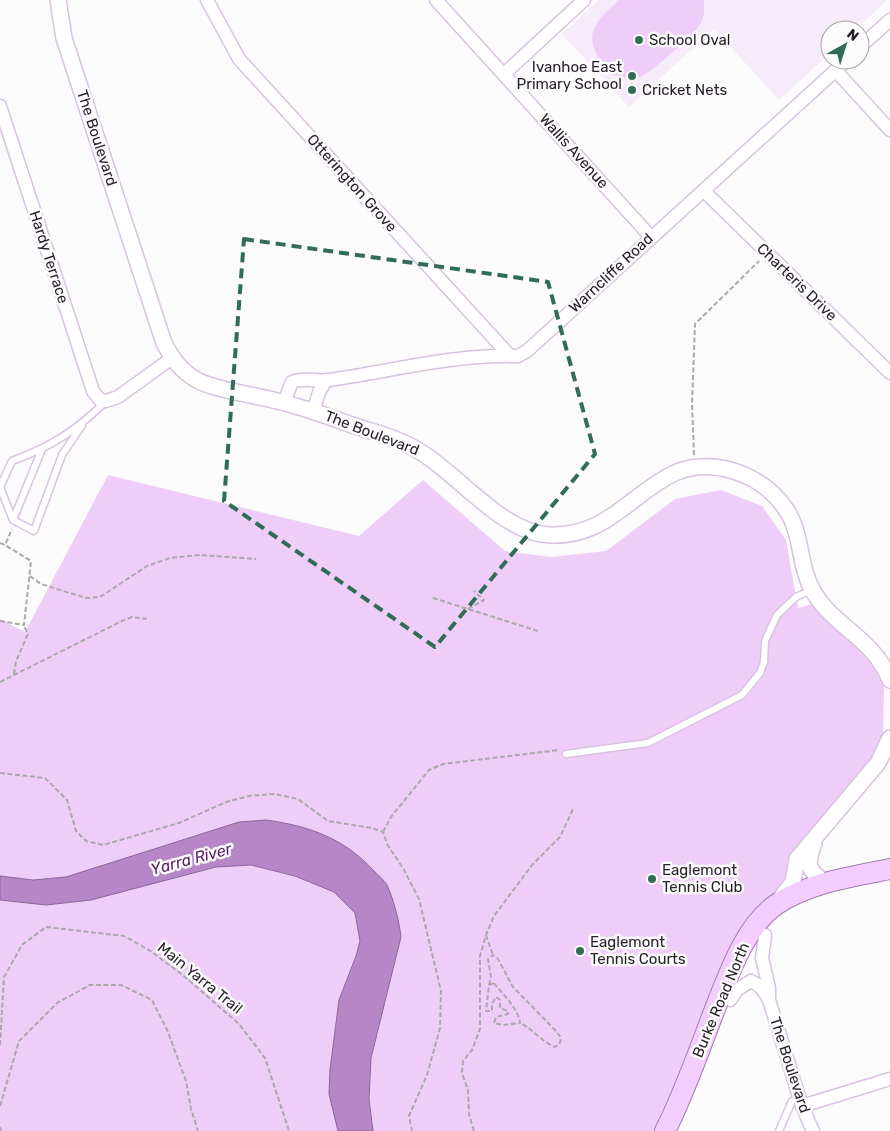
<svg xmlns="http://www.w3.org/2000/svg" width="890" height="1131" viewBox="0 0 890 1131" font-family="Rubik,sans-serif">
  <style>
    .built { fill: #f6ebfa }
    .green { fill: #eecef9 }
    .water { fill: #b686c7; stroke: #8b6798 }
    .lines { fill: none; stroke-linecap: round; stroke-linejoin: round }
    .service-casing { stroke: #d8c2e0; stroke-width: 9 }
    .minor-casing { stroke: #d8c2e0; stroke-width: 15 }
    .tertiary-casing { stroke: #d8c2e0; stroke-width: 18 }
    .primary-casing { stroke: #a57ab4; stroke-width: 22 }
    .path { stroke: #aba8ac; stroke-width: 2; stroke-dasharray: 5 2.5; stroke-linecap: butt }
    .service { stroke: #fff; stroke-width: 6 }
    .minor { stroke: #fff; stroke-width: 12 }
    .tertiary { stroke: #fff; stroke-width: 15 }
    .primary { stroke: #f2cdfe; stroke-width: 20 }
    .marked { fill: none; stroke: #306c56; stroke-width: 4; stroke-dasharray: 10 6; stroke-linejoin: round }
    .poi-dot { fill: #306c56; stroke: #fbfbfb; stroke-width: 2 }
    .labels { text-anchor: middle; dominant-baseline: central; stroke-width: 5; stroke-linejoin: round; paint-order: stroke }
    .poi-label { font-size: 15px; fill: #271e2a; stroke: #fbfbfb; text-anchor: start }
    .street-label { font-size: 15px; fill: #271e2a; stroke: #fbfbfb }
    .water-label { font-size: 16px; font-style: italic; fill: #581c6a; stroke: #fbfbfb }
  </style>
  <rect width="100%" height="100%" fill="#fbfbfb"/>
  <path class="built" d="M 599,0 L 887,0 L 855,30 L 830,30 L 830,53 L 779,100 L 714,29 L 629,107 L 562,34 Z"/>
  <path class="green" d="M 619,0 L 704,0 C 704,8 705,15 701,23 C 696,33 650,74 640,77 C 630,80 619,76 609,74 C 583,39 588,27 619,0 Z
    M 108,475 L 359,536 L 423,480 L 505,551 L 551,557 L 606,551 L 675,499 L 721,490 L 762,506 L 786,540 L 798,608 L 813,604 L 863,646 L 884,687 L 883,746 L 793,859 L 782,902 L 738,953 L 664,1131 L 0,1131 L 0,619 L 25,632 Z"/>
  <path class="water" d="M 266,820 C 309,826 344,838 374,871 C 378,875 384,880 387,885 C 394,901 399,920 401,937 L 371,1058 L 369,1099 L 373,1131 L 338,1131 L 329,1094 L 330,1070 L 339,1000 L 356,956 L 360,941 L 355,913 L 334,892 L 295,876 L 251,865 L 216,867 L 91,900 L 46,905 L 0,900 L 0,876 L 33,880 L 66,877 L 239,822 Z"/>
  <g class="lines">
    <g class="service-casing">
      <path id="service" d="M 82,425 L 62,455 L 34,531 L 13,520 L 0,487 L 12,461 C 50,447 76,431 105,402
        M 13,520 L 42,449
        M 566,754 L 648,743 L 742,695 L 760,673 L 764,662 L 765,641 L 777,615 L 796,597 L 812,590
        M 779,1131 L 792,1101 L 800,1098"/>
    </g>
    <g class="minor-casing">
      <path id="minor" d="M 207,0 L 239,59 L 510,356
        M 436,0 L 651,237
        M 860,47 L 890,20
        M 836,71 L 890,130
        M 504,74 L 584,0
        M 0,106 L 93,391 L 100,400 L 106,401 L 118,397 L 172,358
        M 704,191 L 890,373
        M 284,402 L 292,382 C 305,377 316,382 329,380 C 392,371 455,354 518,356 L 527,351 L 847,60
        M 313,411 L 320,390 L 326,381
        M 765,935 L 762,958 L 769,988 L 769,1000
        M 730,1000 L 738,989 L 751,981 C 760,985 764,991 769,1000 L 802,1106 L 813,1131
        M 802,1106 L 890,1079"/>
    </g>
    <g class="tertiary-casing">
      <path id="tertiary" d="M 58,0 L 64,38 L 164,343 C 173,360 181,371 197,380 C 211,389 259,396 277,401 C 303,407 327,416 352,425 C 369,431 388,435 404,443 C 453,464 497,533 550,535 C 603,537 626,500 667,477 C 707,454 760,472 785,508 C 803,533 798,565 813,591 C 834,628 872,636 890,680
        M 814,843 C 807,863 806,870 825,882
        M 780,899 L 793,882 L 797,859 L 878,763 L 890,738"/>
    </g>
    <g class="primary-casing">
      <path id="primary" d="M 665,1131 C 684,1094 698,1053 713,1014 C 727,979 744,926 777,904 C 811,882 851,877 890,869"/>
    </g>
    <path class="path" d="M 694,455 L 692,404 L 695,324 L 759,261
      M 0,543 L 5,545 L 12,529
      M 30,576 L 41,584 L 86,598 L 100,597 L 147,566 L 170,558 L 200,555 L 256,559
      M 433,598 L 538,631
      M 468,609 L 484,600 L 474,591
      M 0,621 L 24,625 L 31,561 L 5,545
      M 14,674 L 16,661 L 28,634 L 24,626
      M 0,682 L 122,621 L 132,617 L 147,619
      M 0,773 L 45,778 L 67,800 L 76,831 L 86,841 L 103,845 L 179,823 L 226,802 L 249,796 L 274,794 L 298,799 L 328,821 L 372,828 L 383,832 L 387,844 L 403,868 L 419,899 L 441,991 L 440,1028 L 427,1075 L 409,1116 L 412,1131
      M 383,832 L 391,817 L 429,770 L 443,764 L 559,750
      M 486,935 L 493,955
      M 494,983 C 503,995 518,1008 520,1023 L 503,1025 L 494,1023 L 496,1017 L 508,1014 L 508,1011 L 500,1008 L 500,1000 L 496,997 L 492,1004 L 492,1011 L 486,1011 L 489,985 Z
      M 489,985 L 491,977 L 488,959 L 493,955 L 498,959 L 513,987 L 556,1031 L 561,1038 L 560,1043 L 555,1047 C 542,1042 533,1029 520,1023
      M 0,1045 L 4,977 L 22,945 L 46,927 L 124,936 L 149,950 L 184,976 L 239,1024 L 265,1058 L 289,1131
      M 0,1106 L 19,1041 L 57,1003 L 90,985 L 121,985 L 152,1000 L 168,1032 L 186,1081 L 191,1109 L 198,1131
      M 0,1127 L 1,1131
      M 474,1131 L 469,1114 L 468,1090 L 462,1073 L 463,1061 L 472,1050 L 480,1029 L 480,956 L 486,935 L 494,916 L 532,865 L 560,837 L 573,809"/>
    <use href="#service" class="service"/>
    <use href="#minor" class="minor"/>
    <use href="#tertiary" class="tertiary"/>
    <use href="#primary" class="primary"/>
  </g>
  <path class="marked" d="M 244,239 L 548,282 L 595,454 L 435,647 L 224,501 Z"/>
  <g class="poi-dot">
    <circle cx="639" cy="40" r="5"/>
    <circle cx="632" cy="76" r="5"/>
    <circle cx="632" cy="90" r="5"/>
    <circle cx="652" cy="879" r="5"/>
    <circle cx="580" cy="951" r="5"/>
  </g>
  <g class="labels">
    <g class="poi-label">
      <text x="649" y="40">School Oval</text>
      <text x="622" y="67" text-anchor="end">Ivanhoe East<tspan x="622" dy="17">Primary School</tspan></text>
      <text x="642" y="90">Cricket Nets</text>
      <text x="662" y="870">Eaglemont<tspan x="662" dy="17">Tennis Club</tspan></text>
      <text x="590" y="942">Eaglemont<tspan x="590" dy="17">Tennis Courts</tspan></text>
    </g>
    <g class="street-label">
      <text transform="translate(97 138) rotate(72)">The Boulevard</text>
      <text transform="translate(574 151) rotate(48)">Wallis Avenue</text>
      <text transform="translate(352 183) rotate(48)">Otterington Grove</text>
      <text transform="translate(49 257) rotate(72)">Hardy Terrace</text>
      <text transform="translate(611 273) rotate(-43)">Warncliffe Road</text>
      <text transform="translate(797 282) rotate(44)">Charteris Drive</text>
      <text transform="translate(372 433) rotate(21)">The Boulevard</text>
      <text transform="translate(200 978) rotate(39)">Main Yarra Trail</text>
      <text transform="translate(721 1000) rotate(-67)">Burke Road North</text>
      <text transform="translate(790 1065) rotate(72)">The Boulevard</text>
    </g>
    <g class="water-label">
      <text transform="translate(191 859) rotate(-15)">Yarra River</text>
    </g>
  </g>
  <g transform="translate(845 45) rotate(39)"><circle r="24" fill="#fbfbfb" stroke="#a6a3a7"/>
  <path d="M0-4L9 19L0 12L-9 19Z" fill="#306c56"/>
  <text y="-8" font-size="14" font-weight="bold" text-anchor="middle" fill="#271e2a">N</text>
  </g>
</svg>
